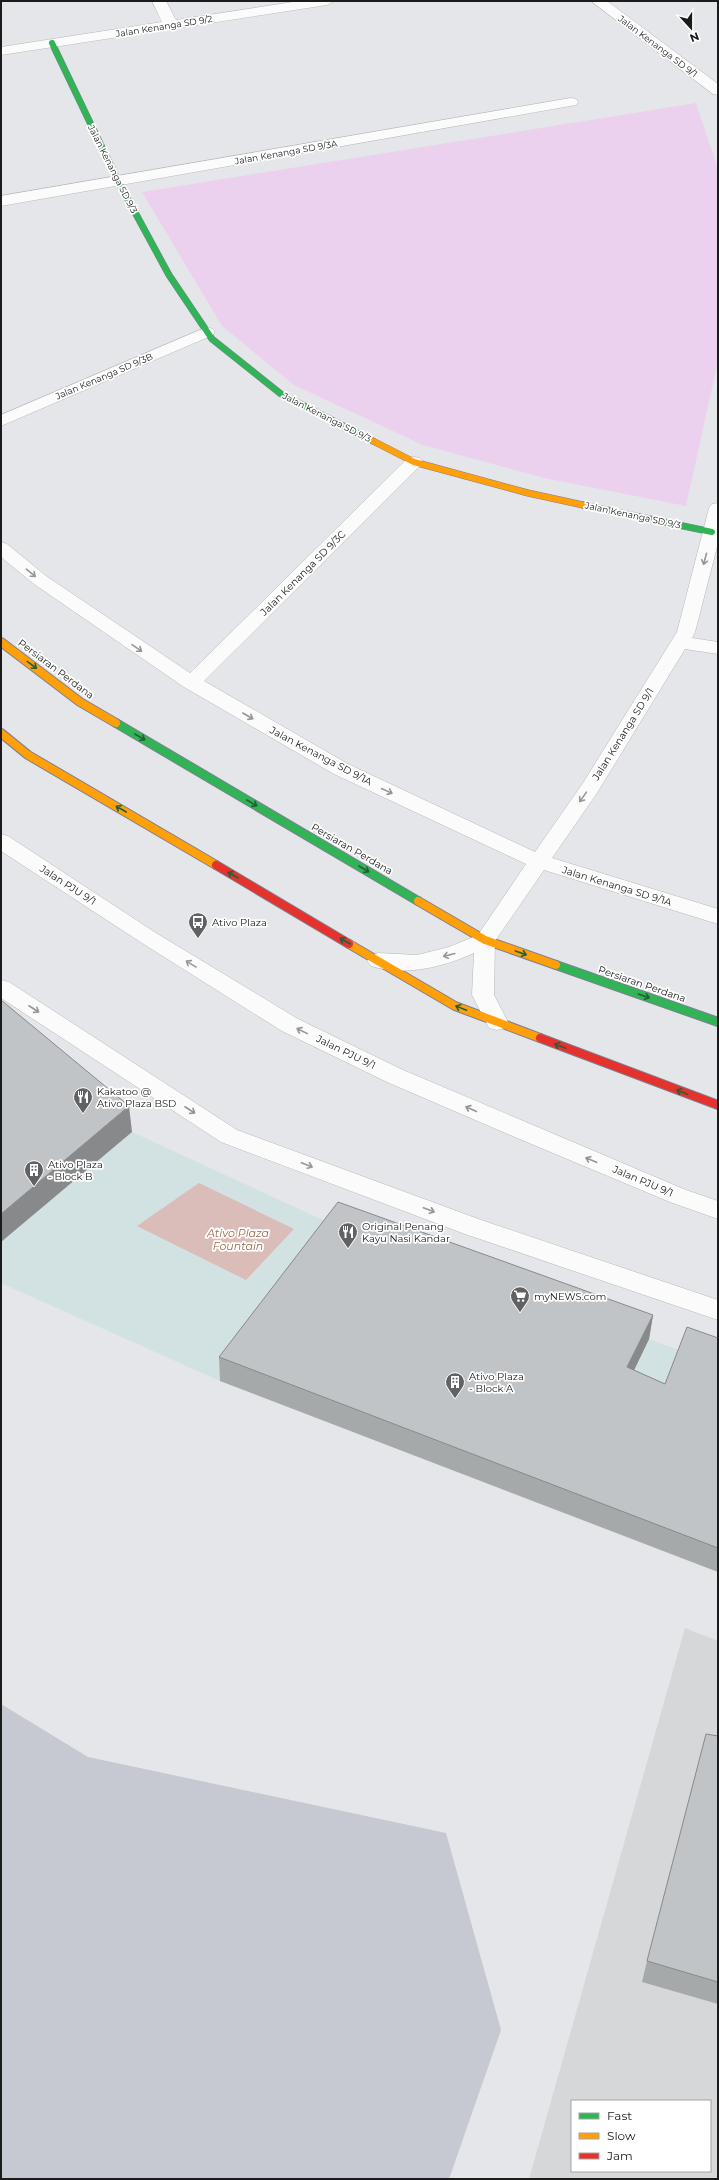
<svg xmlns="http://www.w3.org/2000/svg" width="719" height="2180" viewBox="0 0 719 2180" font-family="Montserrat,sans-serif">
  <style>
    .residential { fill: #d5d7d8; fill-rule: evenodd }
    .commercial { fill: #d2e1e2 }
    .construction { fill: #c6c8d2 }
    .park { fill: #ecd1ef }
    .water { fill: #dabcb9 }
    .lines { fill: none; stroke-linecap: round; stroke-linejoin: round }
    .lane-casing { stroke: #b7b8b9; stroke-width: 1 }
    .street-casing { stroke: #b7b8b9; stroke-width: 1 }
    .fast-far1-casing { stroke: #7e7f92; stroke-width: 7 }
    .fast-casing { stroke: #7e7f92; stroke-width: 10 }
    .slow-far1-casing { stroke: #7e7f92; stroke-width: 7 }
    .slow-casing { stroke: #7e7f92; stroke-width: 10 }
    .jam-casing { stroke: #7e7f92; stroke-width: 10 }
    .lane { fill: #fbfbfc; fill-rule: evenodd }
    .street { fill: #fbfbfc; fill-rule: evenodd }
    .fast-far1 { stroke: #30b455; stroke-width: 6 }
    .fast { stroke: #30b455; stroke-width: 8 }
    .slow-far1 { stroke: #ff9f0a; stroke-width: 6 }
    .slow { stroke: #ff9f0a; stroke-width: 8 }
    .jam { stroke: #e5322d; stroke-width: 8 }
    .wall { fill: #a6a9aa }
    .shaded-wall { fill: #87898b }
    .building { fill: #c1c4c6; stroke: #87898b }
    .oneway { stroke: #969697 }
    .oneway2 { stroke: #246035 }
    .labels { text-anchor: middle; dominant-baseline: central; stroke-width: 3.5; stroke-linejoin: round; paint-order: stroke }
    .far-street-label { font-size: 9px; fill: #1b1b1b; stroke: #fff }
    .street-label { font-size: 10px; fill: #1b1b1b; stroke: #fff }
    .poi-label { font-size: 10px; fill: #1b1b1b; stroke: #fff; text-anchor: start }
    .water-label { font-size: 11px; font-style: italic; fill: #9b6a4d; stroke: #fff }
  </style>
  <rect width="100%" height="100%" fill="#e4e6e9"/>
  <path class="residential" d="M 685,1628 L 718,1641 L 718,2179 L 529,2179 ZM 572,2101 L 710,2101 L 710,2171 L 572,2171 Z"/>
  <path class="commercial" d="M 1,1022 L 132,1132 L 338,1227 L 718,1364 L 718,1572 L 220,1381 L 1,1283 Z"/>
  <path class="construction" d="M 1,1704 L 88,1757 L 446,1833 L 501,2030 L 449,2179 L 1,2179 Z"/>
  <path class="park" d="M 696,103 L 718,169 L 718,361 L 686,506 L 544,478 L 423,445 L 294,385 L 222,326 L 142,192 Z"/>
  <path class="water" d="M 199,1183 L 294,1229 L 246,1280 L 137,1226 Z"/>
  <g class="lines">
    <g class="lane-casing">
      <path id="lane" d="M 1,834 L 8,836 L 156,933 L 298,1019 L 403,1070 L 686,1190 L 718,1201 L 718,1219 L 670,1202 L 510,1135 L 387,1082 L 282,1031 L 142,943 L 1,851 Z
        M 1,980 L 9,982 L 237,1130 L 481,1220 L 718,1300 L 718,1320 L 465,1234 L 221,1142 L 1,998 Z"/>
    </g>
    <g class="street-casing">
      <path id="street" d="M 152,1 L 166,1 L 176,20 L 299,1 L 334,1 L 327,5 L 1,55 L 1,47 L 162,22 Z
        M 591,1 L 607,1 L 718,84 L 718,95 L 713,94 Z
        M 571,98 L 576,99 L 578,102 L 576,105 L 1,206 L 1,196 Z
        M 207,327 L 213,329 L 215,332 L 213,335 L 1,426 L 1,415 Z
        M 414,457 L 420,458 L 423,462 L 420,466 L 204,681 L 348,764 L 535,852 L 583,783 L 677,632 L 709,508 L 712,504 L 718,503 L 718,543 L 695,632 L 692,638 L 718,642 L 718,654 L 685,649 L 597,793 L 552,858 L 718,909 L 718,924 L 544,870 L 495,941 L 494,995 L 508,1022 L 505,1028 L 497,1030 L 489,1028 L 472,995 L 474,953 C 443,967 404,977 371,966 L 367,961 L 371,956 L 378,953 L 417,955 L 449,947 L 478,935 L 526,864 L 334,774 L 184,687 L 34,584 L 1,557 L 1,542 L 7,544 L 46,576 L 190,673 L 408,458 Z"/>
    </g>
    <g class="fast-far1-casing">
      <path id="fast-far1" d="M 52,43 L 118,181 L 169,275 L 212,339 L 281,394 L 373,441
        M 583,505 L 712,532"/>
    </g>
    <g class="fast-casing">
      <path id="fast" d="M 116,723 L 418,901
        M 556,965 L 718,1022"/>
    </g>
    <g class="slow-far1-casing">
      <path id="slow-far1" d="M 373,441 L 414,462 L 528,493 L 583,505"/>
    </g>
    <g class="slow-casing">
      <path id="slow" d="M 1,642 L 80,702 L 116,723
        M 1,733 L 28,755 L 216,865
        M 418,901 L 485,940 L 556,965
        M 349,944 L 455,1006 L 540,1038"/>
    </g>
    <g class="jam-casing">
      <path id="jam" d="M 216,865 L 349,944
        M 540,1038 L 718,1105"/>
    </g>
    <use href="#lane" class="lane"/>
    <use href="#street" class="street"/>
    <use href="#fast-far1" class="fast-far1"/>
    <use href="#fast" class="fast"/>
    <use href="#slow-far1" class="slow-far1"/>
    <use href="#slow" class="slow"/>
    <use href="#jam" class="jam"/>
  </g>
  <path class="wall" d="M 653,1315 L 649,1339 L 634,1370 L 665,1384 L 718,1338 L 718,1572 L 220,1381 L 219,1357 Z
    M 718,1736 L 718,2004 L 642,1982 L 647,1961 Z"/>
  <path class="shaded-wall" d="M 129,1106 L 132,1132 L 1,1242 L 1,1214 Z
    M 653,1315 L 649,1339 L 624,1391 L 627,1367 Z"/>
  <path class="building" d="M 1,1000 L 129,1106 L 1,1214 Z
    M 338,1202 L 653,1315 L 627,1367 L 665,1384 L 687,1327 L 718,1338 L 718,1548 L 219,1357 Z
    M 706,1734 L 718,1736 L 718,1982 L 647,1961 Z"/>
  <defs><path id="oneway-shaft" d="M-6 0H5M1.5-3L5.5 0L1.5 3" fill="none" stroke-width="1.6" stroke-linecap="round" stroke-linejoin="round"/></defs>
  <g class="oneway">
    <use href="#oneway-shaft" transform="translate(705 559) rotate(105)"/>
    <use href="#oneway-shaft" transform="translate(31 573) rotate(40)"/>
    <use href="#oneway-shaft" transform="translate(137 648) rotate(35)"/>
    <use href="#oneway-shaft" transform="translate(248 716) rotate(30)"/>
    <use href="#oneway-shaft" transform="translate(387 791) rotate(25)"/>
    <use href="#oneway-shaft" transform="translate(583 797) rotate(125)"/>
    <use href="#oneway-shaft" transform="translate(449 955) rotate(166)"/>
    <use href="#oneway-shaft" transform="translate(191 964) rotate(-148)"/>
    <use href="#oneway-shaft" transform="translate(34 1009) rotate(33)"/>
    <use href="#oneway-shaft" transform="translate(302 1031) rotate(-154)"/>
    <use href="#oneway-shaft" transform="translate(471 1109) rotate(-156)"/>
    <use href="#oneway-shaft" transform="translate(190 1110) rotate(33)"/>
    <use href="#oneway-shaft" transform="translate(591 1160) rotate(-157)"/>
    <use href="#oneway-shaft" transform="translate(307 1165) rotate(21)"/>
    <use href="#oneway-shaft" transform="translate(429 1210) rotate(21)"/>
  </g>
  <g class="oneway2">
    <use href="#oneway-shaft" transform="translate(32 665) rotate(37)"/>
    <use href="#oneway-shaft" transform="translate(140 737) rotate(30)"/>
    <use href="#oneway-shaft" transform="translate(252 803) rotate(30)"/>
    <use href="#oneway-shaft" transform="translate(121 809) rotate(-150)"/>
    <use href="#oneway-shaft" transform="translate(364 869) rotate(30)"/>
    <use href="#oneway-shaft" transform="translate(233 875) rotate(-150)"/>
    <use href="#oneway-shaft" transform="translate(345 941) rotate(-150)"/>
    <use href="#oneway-shaft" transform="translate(521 953) rotate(19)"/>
    <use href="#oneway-shaft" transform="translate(644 996) rotate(19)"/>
    <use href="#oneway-shaft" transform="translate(461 1008) rotate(-158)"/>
    <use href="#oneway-shaft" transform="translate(560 1046) rotate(-159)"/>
    <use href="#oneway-shaft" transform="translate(682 1092) rotate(-159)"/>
  </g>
  <defs>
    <g id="bus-pin" transform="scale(1)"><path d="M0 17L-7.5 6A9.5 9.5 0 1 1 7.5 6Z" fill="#616263" stroke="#fff"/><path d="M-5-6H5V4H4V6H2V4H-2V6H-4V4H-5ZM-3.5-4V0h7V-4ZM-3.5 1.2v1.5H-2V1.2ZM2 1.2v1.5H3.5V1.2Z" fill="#fff"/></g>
    <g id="restaurant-pin" transform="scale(1)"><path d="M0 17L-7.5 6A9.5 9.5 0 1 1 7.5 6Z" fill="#616263" stroke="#fff"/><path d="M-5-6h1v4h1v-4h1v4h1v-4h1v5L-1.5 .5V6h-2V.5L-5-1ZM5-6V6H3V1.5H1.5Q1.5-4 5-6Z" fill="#fff"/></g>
    <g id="building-pin" transform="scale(1)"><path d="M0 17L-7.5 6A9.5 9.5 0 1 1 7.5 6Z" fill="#616263" stroke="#fff"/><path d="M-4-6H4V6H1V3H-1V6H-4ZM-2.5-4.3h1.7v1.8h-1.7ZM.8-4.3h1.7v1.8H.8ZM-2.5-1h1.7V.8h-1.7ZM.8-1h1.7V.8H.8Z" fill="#fff"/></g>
    <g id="supermarket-pin" transform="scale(1)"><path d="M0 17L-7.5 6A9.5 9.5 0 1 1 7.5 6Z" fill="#616263" stroke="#fff"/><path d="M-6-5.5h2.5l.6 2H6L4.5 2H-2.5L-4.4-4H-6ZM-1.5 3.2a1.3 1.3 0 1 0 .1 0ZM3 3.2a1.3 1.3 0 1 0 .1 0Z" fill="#fff"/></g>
  </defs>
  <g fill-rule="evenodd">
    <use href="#bus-pin" x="198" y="922"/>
    <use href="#restaurant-pin" x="83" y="1097"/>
    <use href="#building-pin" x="34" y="1170"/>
    <use href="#restaurant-pin" x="348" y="1232"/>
    <use href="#supermarket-pin" x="520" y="1296"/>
    <use href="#building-pin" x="455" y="1382"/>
  </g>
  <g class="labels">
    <g class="far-street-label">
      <text transform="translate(164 26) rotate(-9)">Jalan Kenanga SD 9/2</text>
      <text transform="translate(658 46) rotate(37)">Jalan Kenanga SD 9/1</text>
      <text transform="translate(286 152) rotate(-10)">Jalan Kenanga SD 9/3A</text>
      <text transform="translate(113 169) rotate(63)">Jalan Kenanga SD 9/3</text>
      <text transform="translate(104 376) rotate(-23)">Jalan Kenanga SD 9/3B</text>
      <text transform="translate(327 417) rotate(27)">Jalan Kenanga SD 9/3</text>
      <text transform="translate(633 515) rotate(12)">Jalan Kenanga SD 9/3</text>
    </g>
    <g class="street-label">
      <text transform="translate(303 573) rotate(-45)">Jalan Kenanga SD 9/3C</text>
      <text transform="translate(56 669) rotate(37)">Persiaran Perdana</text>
      <text transform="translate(623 734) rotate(-58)">Jalan Kenanga SD 9/1</text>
      <text transform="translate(321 756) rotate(28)">Jalan Kenanga SD 9/1A</text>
      <text transform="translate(352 849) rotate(30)">Persiaran Perdana</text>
      <text transform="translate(68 885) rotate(33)">Jalan PJU 9/1</text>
      <text transform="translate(617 886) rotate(17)">Jalan Kenanga SD 9/1A</text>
      <text transform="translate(642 984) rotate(19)">Persiaran Perdana</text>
      <text transform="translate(346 1052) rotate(26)">Jalan PJU 9/1</text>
      <text transform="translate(643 1181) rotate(23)">Jalan PJU 9/1</text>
    </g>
    <g class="poi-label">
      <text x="212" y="922">Ativo Plaza</text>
      <text x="97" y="1091">Kakatoo @<tspan x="97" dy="12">Ativo Plaza BSD</tspan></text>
      <text x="48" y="1164">Ativo Plaza<tspan x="48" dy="12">- Block B</tspan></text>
      <text x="362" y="1226">Original Penang<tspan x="362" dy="12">Kayu Nasi Kandar</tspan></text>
      <text x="534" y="1296">myNEWS.com</text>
      <text x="469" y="1376">Ativo Plaza<tspan x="469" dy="12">- Block A</tspan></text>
    </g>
    <g class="water-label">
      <text x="238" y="1233">Ativo Plaza<tspan x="238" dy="13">Fountain</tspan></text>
    </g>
  </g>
  <rect width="719" height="2180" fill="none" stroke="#1b1b1b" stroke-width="4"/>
  <rect x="571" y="2100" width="140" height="72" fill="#ffffff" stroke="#a4a4a4"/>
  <rect x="579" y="2113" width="20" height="6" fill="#30b455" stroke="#a4a4a4"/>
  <text x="607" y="2120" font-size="12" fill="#1b1b1b">Fast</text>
  <rect x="579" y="2133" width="20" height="6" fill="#ff9f0a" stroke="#a4a4a4"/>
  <text x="607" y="2140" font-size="12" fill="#1b1b1b">Slow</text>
  <rect x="579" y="2153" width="20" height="6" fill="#e5322d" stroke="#a4a4a4"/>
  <text x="607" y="2160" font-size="12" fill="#1b1b1b">Jam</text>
  <g transform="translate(691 28) rotate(159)" stroke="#ffffff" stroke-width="3" paint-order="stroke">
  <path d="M0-3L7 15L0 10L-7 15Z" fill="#1b1b1b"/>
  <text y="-6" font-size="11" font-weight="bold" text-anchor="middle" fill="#1b1b1b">N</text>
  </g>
</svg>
